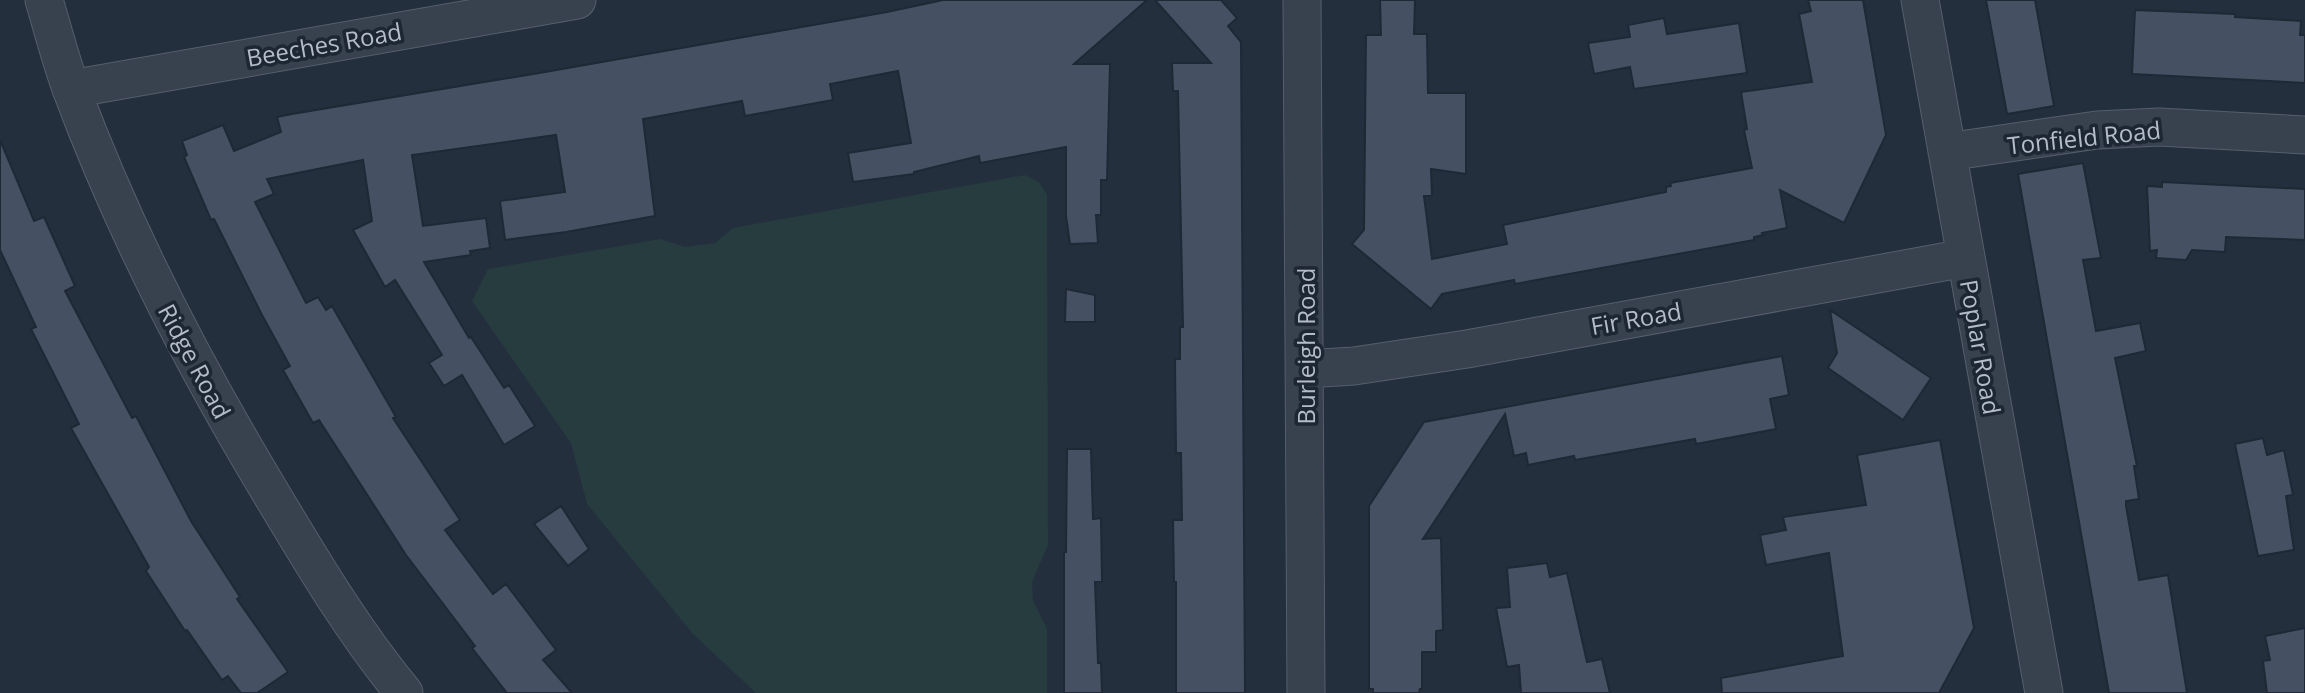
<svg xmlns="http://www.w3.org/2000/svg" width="2305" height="693" viewBox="0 0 2305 693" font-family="'Open Sans',sans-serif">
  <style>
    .green { fill: #263c3f }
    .building { fill: #455162; stroke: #1f2835; stroke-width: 2 }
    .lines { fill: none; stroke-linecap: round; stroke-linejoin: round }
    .minor-casing { stroke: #565f6c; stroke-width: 39 }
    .minor { stroke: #38414e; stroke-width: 37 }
    .labels { text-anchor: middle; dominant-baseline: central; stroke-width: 7; stroke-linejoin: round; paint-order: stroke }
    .street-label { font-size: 24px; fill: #b4bcc9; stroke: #1d2633 }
  </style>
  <rect width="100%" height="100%" fill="#242f3e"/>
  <path class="green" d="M 1025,175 L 1039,182 L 1047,195 L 1048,545 L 1032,582 L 1033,601 L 1047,629 L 1047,693 L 756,693 L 693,634 L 587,504 L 571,443 L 472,301 L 488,269 L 660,239 L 685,247 L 715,243 L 733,228 Z"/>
  <path class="building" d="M 943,0 L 1147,0 L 1074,64 L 1110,64 L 1107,180 L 1101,180 L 1101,215 L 1096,215 L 1098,243 L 1070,244 L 1066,216 L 1066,147 L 980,163 L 979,156 L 914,172 L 914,174 L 853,182 L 848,153 L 911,143 L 898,71 L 830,84 L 833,100 L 745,116 L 742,101 L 643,119 L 655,216 L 566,232 L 505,240 L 500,201 L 565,192 L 556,135 L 412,155 L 423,226 L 486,218 L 490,248 L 470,251 L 471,255 L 424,262 L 469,338 L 471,337 L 504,388 L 509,385 L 535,426 L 504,445 L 462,375 L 444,386 L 429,363 L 442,355 L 395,280 L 385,287 L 353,230 L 372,221 L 363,160 L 267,179 L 274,194 L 255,202 L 306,303 L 318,297 L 326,310 L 332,306 L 396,417 L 393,418 L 460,520 L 445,530 L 493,594 L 506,584 L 556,650 L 543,660 L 572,693 L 507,693 L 472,648 L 475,646 L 406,555 L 319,420 L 313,423 L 283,370 L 290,366 L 262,315 L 214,219 L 211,220 L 184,157 L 187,155 L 182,141 L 223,125 L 234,151 L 281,132 L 277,117 L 292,114 L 545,72 L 887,12 Z
    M 1155,0 L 1221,0 L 1237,18 L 1228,26 L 1241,42 L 1245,693 L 1176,693 L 1176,582 L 1174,582 L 1173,520 L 1182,520 L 1181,453 L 1176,453 L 1175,359 L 1180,359 L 1180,327 L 1183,327 L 1178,91 L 1173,91 L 1172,63 L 1211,63 Z
    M 1380,0 L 1415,0 L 1414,34 L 1427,34 L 1428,93 L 1466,93 L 1466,174 L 1431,169 L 1432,196 L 1424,196 L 1432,259 L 1507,244 L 1503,225 L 1666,192 L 1666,187 L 1671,186 L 1670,183 L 1752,168 L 1744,130 L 1747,129 L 1741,92 L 1812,82 L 1799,14 L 1811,11 L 1808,0 L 1863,0 L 1886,135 L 1844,223 L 1780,190 L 1787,228 L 1762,233 L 1763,235 L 1754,237 L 1754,240 L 1515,284 L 1514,280 L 1442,294 L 1431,309 L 1352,244 L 1364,230 L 1366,35 L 1381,35 Z
    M 1986,0 L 2035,0 L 2054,106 L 2007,114 Z
    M 2135,10 L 2235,14 L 2235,17 L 2301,21 L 2300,35 L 2305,35 L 2305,83 L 2132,74 Z
    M 1664,18 L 1667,34 L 1739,23 L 1747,73 L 1634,89 L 1630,67 L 1594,74 L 1588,43 L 1630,37 L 1628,25 Z
    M 0,140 L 34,221 L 44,217 L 75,286 L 65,291 L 132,418 L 136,416 L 191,521 L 240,597 L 237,599 L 288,672 L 257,693 L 241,693 L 228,676 L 222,680 L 187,630 L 185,631 L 146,571 L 149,567 L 71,428 L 79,424 L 31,329 L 36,327 L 0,250 Z
    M 2083,163 L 2101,258 L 2083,260 L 2096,331 L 2140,323 L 2146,351 L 2115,358 L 2137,466 L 2134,466 L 2139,499 L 2126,501 L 2126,506 L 2139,580 L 2168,575 L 2187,693 L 2109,693 L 2018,174 Z
    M 2162,182 L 2305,189 L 2305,240 L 2226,237 L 2225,252 L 2192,250 L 2186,260 L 2156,258 L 2157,250 L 2150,251 L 2147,186 L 2162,187 Z
    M 1066,289 L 1095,295 L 1095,322 L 1065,322 Z
    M 1830,310 L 1931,378 L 1903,420 L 1828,368 L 1837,353 Z
    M 1782,356 L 1789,395 L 1770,399 L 1776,429 L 1696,444 L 1695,439 L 1575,460 L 1574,456 L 1528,465 L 1526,453 L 1514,456 L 1505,414 L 1423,539 L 1441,538 L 1443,630 L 1436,631 L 1436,652 L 1422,652 L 1422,689 L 1420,689 L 1419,693 L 1373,693 L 1373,689 L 1369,689 L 1369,506 L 1424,422 Z
    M 2263,438 L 2267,455 L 2284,450 L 2293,495 L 2286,496 L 2294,550 L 2258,556 L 2235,444 Z
    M 1940,440 L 1974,628 L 1939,693 L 1722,693 L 1721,678 L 1843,656 L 1829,553 L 1766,565 L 1760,535 L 1786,530 L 1783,517 L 1866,505 L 1857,455 Z
    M 1067,449 L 1091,449 L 1093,519 L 1101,518 L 1102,582 L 1095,582 L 1098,663 L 1101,663 L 1102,693 L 1064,693 L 1064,552 L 1066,552 Z
    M 561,506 L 589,549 L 568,566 L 534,524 Z
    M 1547,563 L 1550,577 L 1567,573 L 1587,662 L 1602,659 L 1610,693 L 1521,693 L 1519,665 L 1507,667 L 1496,608 L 1510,607 L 1507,568 Z
    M 2305,628 L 2305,693 L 2267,693 L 2263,661 L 2270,660 L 2265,636 Z"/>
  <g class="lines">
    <g class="minor-casing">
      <path id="minor" d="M 44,0 C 53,30 61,62 72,91 C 124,231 192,362 269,490 C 311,560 352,630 404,693
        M 1302,0 L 1306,693
        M 1920,0 L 2044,693
        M 71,89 L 577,0
        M 1947,152 L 2097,130 L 2159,127 L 2305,135
        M 1305,369 L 1354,366 L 1467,349 L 1965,258"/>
    </g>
    <use href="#minor" class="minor"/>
  </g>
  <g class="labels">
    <g class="street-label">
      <text transform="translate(324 44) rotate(-10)">Beeches Road</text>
      <text transform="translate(2084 137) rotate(-6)">Tonfield Road</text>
      <text transform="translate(1636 318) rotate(-10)">Fir Road</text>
      <text transform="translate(1305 346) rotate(-90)">Burleigh Road</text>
      <text transform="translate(1981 347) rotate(80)">Poplar Road</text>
      <text transform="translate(195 361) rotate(62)">Ridge Road</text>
    </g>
  </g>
</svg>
